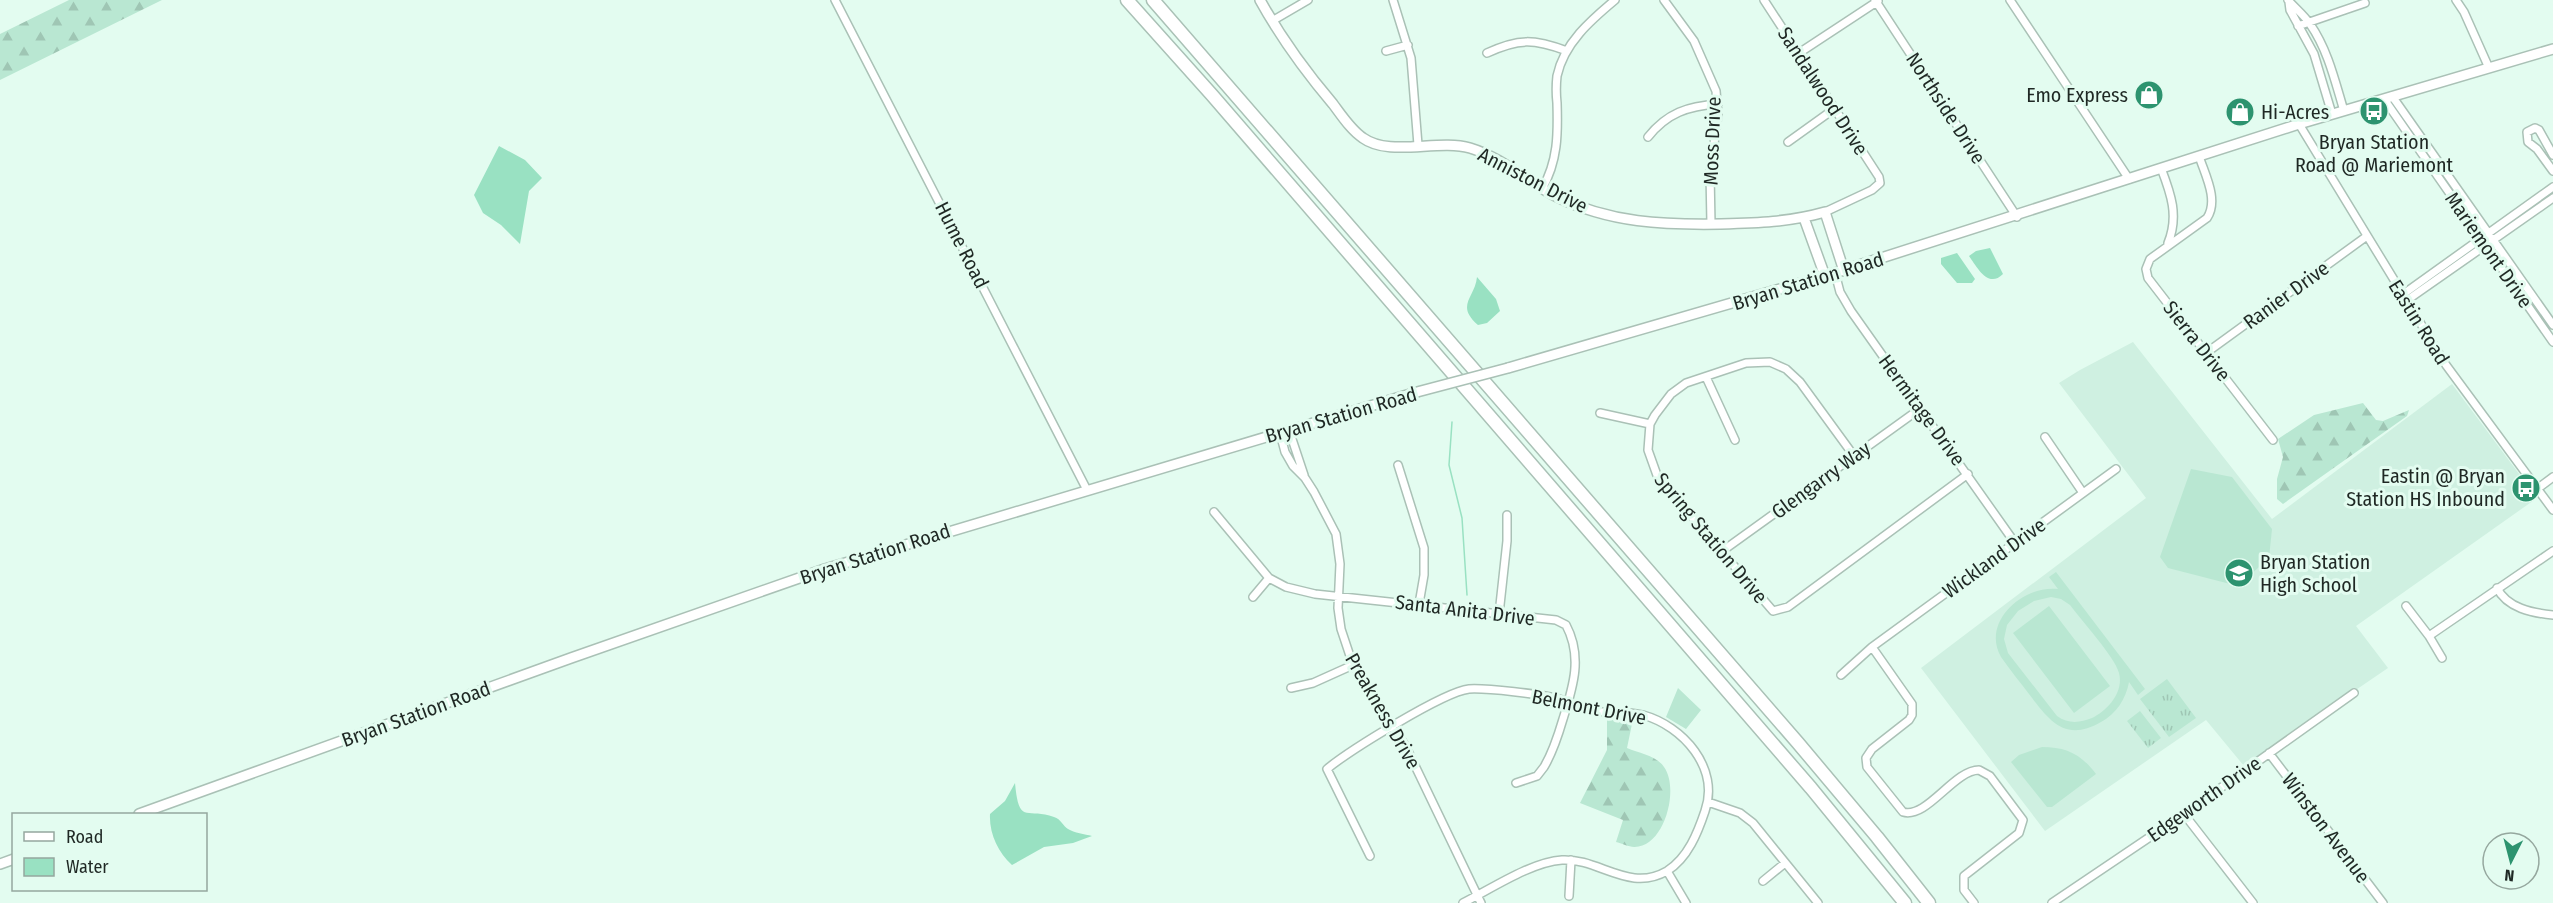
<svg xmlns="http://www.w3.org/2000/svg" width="2553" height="903" viewBox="0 0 2553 903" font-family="'Fira Sans Condensed',sans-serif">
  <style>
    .built { fill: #cff0e1 }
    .grass { fill: #b9e7d2; fill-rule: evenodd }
    .forest { fill: url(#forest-firs) }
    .park { fill: url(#park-tufts) }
    .water { fill: #99e1c2 }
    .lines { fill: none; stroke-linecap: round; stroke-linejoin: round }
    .stream { stroke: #99e1c2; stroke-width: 1.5 }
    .street-casing { stroke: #aac1b6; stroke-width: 10 }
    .secondary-casing { stroke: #aac1b6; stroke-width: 12 }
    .highway-casing { stroke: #aac1b6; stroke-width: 15 }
    .street { stroke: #fff; stroke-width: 7 }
    .secondary { stroke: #fff; stroke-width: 9 }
    .highway { stroke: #fff; stroke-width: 12 }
    .secondary-bridge-casing { stroke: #aac1b6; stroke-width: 12; stroke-linecap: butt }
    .secondary-bridge { stroke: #fff; stroke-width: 9 }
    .labels { text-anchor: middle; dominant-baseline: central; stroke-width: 6; stroke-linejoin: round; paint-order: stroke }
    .street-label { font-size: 20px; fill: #1f2824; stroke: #e3fcf0 }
    .poi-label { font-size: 20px; fill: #1f2824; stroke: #e3fcf0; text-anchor: end }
  </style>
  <defs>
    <pattern id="forest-firs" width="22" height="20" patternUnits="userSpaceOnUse" patternTransform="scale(1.5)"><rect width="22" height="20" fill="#b9e7d2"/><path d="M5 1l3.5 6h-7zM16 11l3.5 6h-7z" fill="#9fc6b4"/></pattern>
    <pattern id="park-tufts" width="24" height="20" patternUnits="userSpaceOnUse" patternTransform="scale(1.5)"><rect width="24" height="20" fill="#b9e7d2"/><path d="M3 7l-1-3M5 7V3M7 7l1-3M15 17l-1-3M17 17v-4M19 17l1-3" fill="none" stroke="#9fc6b4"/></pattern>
  </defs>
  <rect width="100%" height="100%" fill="#e3fcf0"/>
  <path class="built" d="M 2133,342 L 2272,519 L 2452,384 L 2537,498 L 2356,626 L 2388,668 L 2244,766 L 2206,720 L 2045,831 L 1921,668 L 2146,498 L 2059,383 L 2080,370 Z"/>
  <path class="grass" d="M 2191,469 L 2232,477 L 2272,529 L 2269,558 L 2238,586 L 2168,568 L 2160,557 Z
    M 2056,572 L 2145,689 L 2138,695 L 2129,682 C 2126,699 2116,714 2101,722 C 2065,743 2049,720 2029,694 C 2020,682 2010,670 2001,657 C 1981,622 2023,585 2058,589 L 2049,577 ZM 2051,597 L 2061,599 L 2070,605 C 2081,620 2115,657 2119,673 C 2124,692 2108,710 2092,718 C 2080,723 2068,724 2057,716 L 2008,653 L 2004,639 L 2007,625 L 2018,611 L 2034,601 Z
    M 2049,606 L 2110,686 L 2074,713 L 2013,633 Z
    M 1678,688 L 1701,710 L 1686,729 L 1666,717 Z
    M 2042,747 C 2066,747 2081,754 2096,774 L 2052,807 L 2047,807 L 2011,762 L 2019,755 Z"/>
  <path class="forest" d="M 69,0 L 162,0 L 0,80 L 0,34 Z
    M 2363,403 L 2376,420 L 2383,421 L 2409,410 L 2407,416 L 2283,504 L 2277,499 L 2277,479 L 2283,457 L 2278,439 L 2314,415 Z
    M 1607,718 L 1633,719 L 1627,748 C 1639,753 1657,756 1664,767 C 1680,789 1664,848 1634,847 C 1629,847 1621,843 1616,842 L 1623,820 L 1580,803 L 1607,750 Z"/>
  <path class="park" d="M 2167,679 L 2196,718 L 2169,737 L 2140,699 Z
    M 2140,711 L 2161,738 L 2148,748 L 2127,721 Z"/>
  <path class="water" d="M 499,146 L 525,160 L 542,178 L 529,191 L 520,244 L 501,225 L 483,213 L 474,195 Z
    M 1990,248 L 2003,274 C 1988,289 1977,267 1969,256 L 1976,251 Z
    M 1957,253 L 1975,279 L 1972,283 L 1957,283 L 1941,264 L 1941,258 Z
    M 1477,277 L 1496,299 L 1500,311 L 1487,323 L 1478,325 C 1455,305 1475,298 1477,277 Z
    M 1015,783 C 1019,826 1026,807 1054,817 C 1061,819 1063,826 1068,829 C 1074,833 1085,834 1092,836 L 1073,843 L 1044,847 L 1012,865 C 998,852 989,833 990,814 L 1005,801 Z"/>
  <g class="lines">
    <path class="stream" d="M 1452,422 L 1449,465 L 1462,518 L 1467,595"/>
    <g class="street-casing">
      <path id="street" d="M 835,0 L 1087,490
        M 1393,0 L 1411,58 L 1418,145
        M 1664,0 L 1694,41 L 1716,91 L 1718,114 L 1710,173 L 1711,224
        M 1764,0 L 1879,177 L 1880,183 L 1872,190 L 1825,212
        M 1875,0 L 2017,217
        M 2010,0 L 2129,179
        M 2288,0 C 2295,8 2304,15 2310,24 C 2328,50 2335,81 2344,111
        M 2456,0 L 2464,12 L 2489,68
        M 2289,2 L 2290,10 L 2314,54 L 2332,114
        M 1272,21 L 1308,0
        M 2298,26 L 2365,3
        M 1386,51 L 1408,45
        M 1487,53 C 1519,38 1534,39 1567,51
        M 1799,53 L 1878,1
        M 2392,96 L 2553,325
        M 2384,99 L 2553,342
        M 2299,124 L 2446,365 L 2553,510
        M 1648,137 C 1667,113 1688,106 1718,104
        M 1788,142 L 1834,109
        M 2553,155 L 2539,130 L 2535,128 L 2527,132 L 2528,142 L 2537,149 L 2553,171
        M 2199,156 C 2205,175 2219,200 2207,218 L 2150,259 L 2146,269 L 2148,278 L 2273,440
        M 2161,168 C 2171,194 2179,216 2168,243
        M 1542,189 C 1558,161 1558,134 1557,103 C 1556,94 1556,85 1557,76 C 1564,43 1591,20 1615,0
        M 1835,273 L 1840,292 L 1851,311 L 2015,543
        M 2402,295 L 2553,187
        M 2406,301 L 2553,198
        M 2206,353 L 2367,236
        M 1706,377 L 1735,440
        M 1600,413 L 1650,424
        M 1289,430 L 1304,475
        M 1280,433 L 1285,452 L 1293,466 L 1305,478 L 1314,492 L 1336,534 L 1340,564 L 1338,608 L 1341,629 L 1353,665 L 1406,747 L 1481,903
        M 2045,437 L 2083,493
        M 1854,456 L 1800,382 L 1786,369 L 1770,362 L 1746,363 L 1686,383 L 1671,394 L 1655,415 L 1650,424 L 1648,450 L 1658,478 L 1773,611 L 1788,607 L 1968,474
        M 1398,465 L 1424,548 L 1424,575 L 1419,604
        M 2537,489 L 2553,477
        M 1214,512 L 1269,578 L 1286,587 L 1315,594 L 1556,620 L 1566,625 C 1583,657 1573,687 1563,719 C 1558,736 1553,752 1544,767 L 1537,776 L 1516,783
        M 1721,552 L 1921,408
        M 2497,588 C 2507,608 2532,613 2553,615
        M 1253,597 L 1269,578
        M 2406,606 L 2429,636 L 2442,658
        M 1499,614 L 1507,541 L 1507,515
        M 2429,636 L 2553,551
        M 1872,647 L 1912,704 L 1912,715 L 1909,720 L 1872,749 L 1866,758 L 1867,767 L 1903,812 C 1927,819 1954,770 1979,770 L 1990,776 L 2023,820 L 2019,833 L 1964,876 L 1964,890 L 1974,903
        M 1841,675 L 1872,647 L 2116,469
        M 1291,688 L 1313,683 L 1353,665
        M 2269,753 L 2383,903
        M 1708,802 L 1740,813 L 1753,823 L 1818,903
        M 2184,814 L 2253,903
        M 1370,856 L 1327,769 C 1349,751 1443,692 1469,689 C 1486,688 1542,694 1559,699 C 1568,702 1576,706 1584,709 C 1604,715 1624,710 1643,715 C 1683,726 1720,768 1705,811 C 1698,832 1688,858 1667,871 C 1629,893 1599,858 1562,860 C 1531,862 1491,889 1463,903
        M 1667,871 L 1686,903
        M 1763,881 L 1785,863
        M 1569,896 L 1571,860
        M 2052,903 L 2184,814 L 2354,693"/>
    </g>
    <g class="secondary-casing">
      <path id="secondary" d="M 1260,0 C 1281,38 1305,71 1333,104 C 1342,116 1351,130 1363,138 C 1389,157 1438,139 1470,148 C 1503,158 1527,182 1557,197 C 1610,223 1664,225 1721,224 C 1757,223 1790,222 1825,212 L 1844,271
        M 1804,218 L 1825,276
        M 1508,368 L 1825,276 L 2299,124 L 2553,49
        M 139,814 L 571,658 L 825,569 L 1417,392
        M 0,864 L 14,859"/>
    </g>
    <g class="highway-casing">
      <path id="highway" d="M 1127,0 L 1212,95 L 1811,788 L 1905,903
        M 1153,0 L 1798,743 L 1877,837 L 1929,903"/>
    </g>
    <use href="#street" class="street"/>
    <use href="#secondary" class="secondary"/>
    <use href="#highway" class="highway"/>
    <g class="secondary-bridge-casing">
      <path id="secondary-bridge" d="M 1417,392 L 1508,368"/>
    </g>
    <use href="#secondary-bridge" class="secondary-bridge"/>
  </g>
  <defs>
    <g id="shop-disc" transform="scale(1.5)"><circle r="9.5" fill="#2d936f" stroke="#e3fcf0"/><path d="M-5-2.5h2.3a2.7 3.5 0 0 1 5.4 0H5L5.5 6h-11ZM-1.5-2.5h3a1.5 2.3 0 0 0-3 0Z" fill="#fff"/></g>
    <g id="bus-disc" transform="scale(1.5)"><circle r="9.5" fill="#2d936f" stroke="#e3fcf0"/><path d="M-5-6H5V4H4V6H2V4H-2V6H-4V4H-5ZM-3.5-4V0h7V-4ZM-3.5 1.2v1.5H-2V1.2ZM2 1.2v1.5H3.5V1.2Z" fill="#fff"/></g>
    <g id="school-disc" transform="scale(1.5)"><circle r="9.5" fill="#2d936f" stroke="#e3fcf0"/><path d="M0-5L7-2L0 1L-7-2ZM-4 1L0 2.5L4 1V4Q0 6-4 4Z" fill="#fff"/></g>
  </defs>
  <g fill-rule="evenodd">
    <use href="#shop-disc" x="2149" y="95"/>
    <use href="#bus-disc" x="2374" y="111"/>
    <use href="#shop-disc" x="2240" y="112"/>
    <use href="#bus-disc" x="2526" y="488"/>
    <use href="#school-disc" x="2239" y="573"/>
  </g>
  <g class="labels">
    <g class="street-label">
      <text transform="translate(1823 91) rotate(57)">Sandalwood Drive</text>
      <text transform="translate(1946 108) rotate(57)">Northside Drive</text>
      <text transform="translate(1712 141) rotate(-88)">Moss Drive</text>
      <text transform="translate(1533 180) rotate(27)">Anniston Drive</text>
      <text transform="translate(962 245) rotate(63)">Hume Road</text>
      <text transform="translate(2489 250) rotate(55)">Mariemont Drive</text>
      <text transform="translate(1808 281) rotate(-17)">Bryan Station Road</text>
      <text transform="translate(2286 295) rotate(-36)">Ranier Drive</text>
      <text transform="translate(2419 322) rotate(58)">Eastin Road</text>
      <text transform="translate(2197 341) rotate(52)">Sierra Drive</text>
      <text transform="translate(1922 410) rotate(54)">Hermitage Drive</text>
      <text transform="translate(1341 415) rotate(-16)">Bryan Station Road</text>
      <text transform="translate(1821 480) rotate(-36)">Glengarry Way</text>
      <text transform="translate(1711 538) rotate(50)">Spring Station Drive</text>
      <text transform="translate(875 554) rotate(-18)">Bryan Station Road</text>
      <text transform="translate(1994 558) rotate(-36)">Wickland Drive</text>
      <text transform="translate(1465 610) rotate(7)">Santa Anita Drive</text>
      <text transform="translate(1589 707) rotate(11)">Belmont Drive</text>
      <text transform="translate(1383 711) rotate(60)">Preakness Drive</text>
      <text transform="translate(416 714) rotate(-20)">Bryan Station Road</text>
      <text transform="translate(2204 799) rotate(-35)">Edgeworth Drive</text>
      <text transform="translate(2326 828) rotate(53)">Winston Avenue</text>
    </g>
    <g class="poi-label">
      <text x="2128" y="95">Emo Express</text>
      <text x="2261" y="112" text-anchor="start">Hi-Acres</text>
      <text x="2374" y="142" text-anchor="middle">Bryan Station<tspan x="2374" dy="23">Road @ Mariemont</tspan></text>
      <text x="2505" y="476">Eastin @ Bryan<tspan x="2505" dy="23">Station HS Inbound</tspan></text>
      <text x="2260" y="562" text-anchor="start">Bryan Station<tspan x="2260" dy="23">High School</tspan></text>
    </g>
  </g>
  <rect x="12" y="813" width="195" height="78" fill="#e3fcf0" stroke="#95a79e" stroke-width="1.5"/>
  <rect x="24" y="832" width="30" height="9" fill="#ffffff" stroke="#95a79e" stroke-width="1.5"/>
  <text x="66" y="843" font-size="18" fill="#1f2824">Road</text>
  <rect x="24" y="858" width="30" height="18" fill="#99e1c2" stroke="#95a79e" stroke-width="1.5"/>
  <text x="66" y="873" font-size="18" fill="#1f2824">Water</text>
  <g transform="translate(2511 861) rotate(186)"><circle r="28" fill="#e3fcf0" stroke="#95a79e" stroke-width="1.5"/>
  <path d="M0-4.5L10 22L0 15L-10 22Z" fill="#2d936f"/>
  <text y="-9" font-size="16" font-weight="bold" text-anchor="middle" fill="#1f2824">N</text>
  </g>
</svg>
